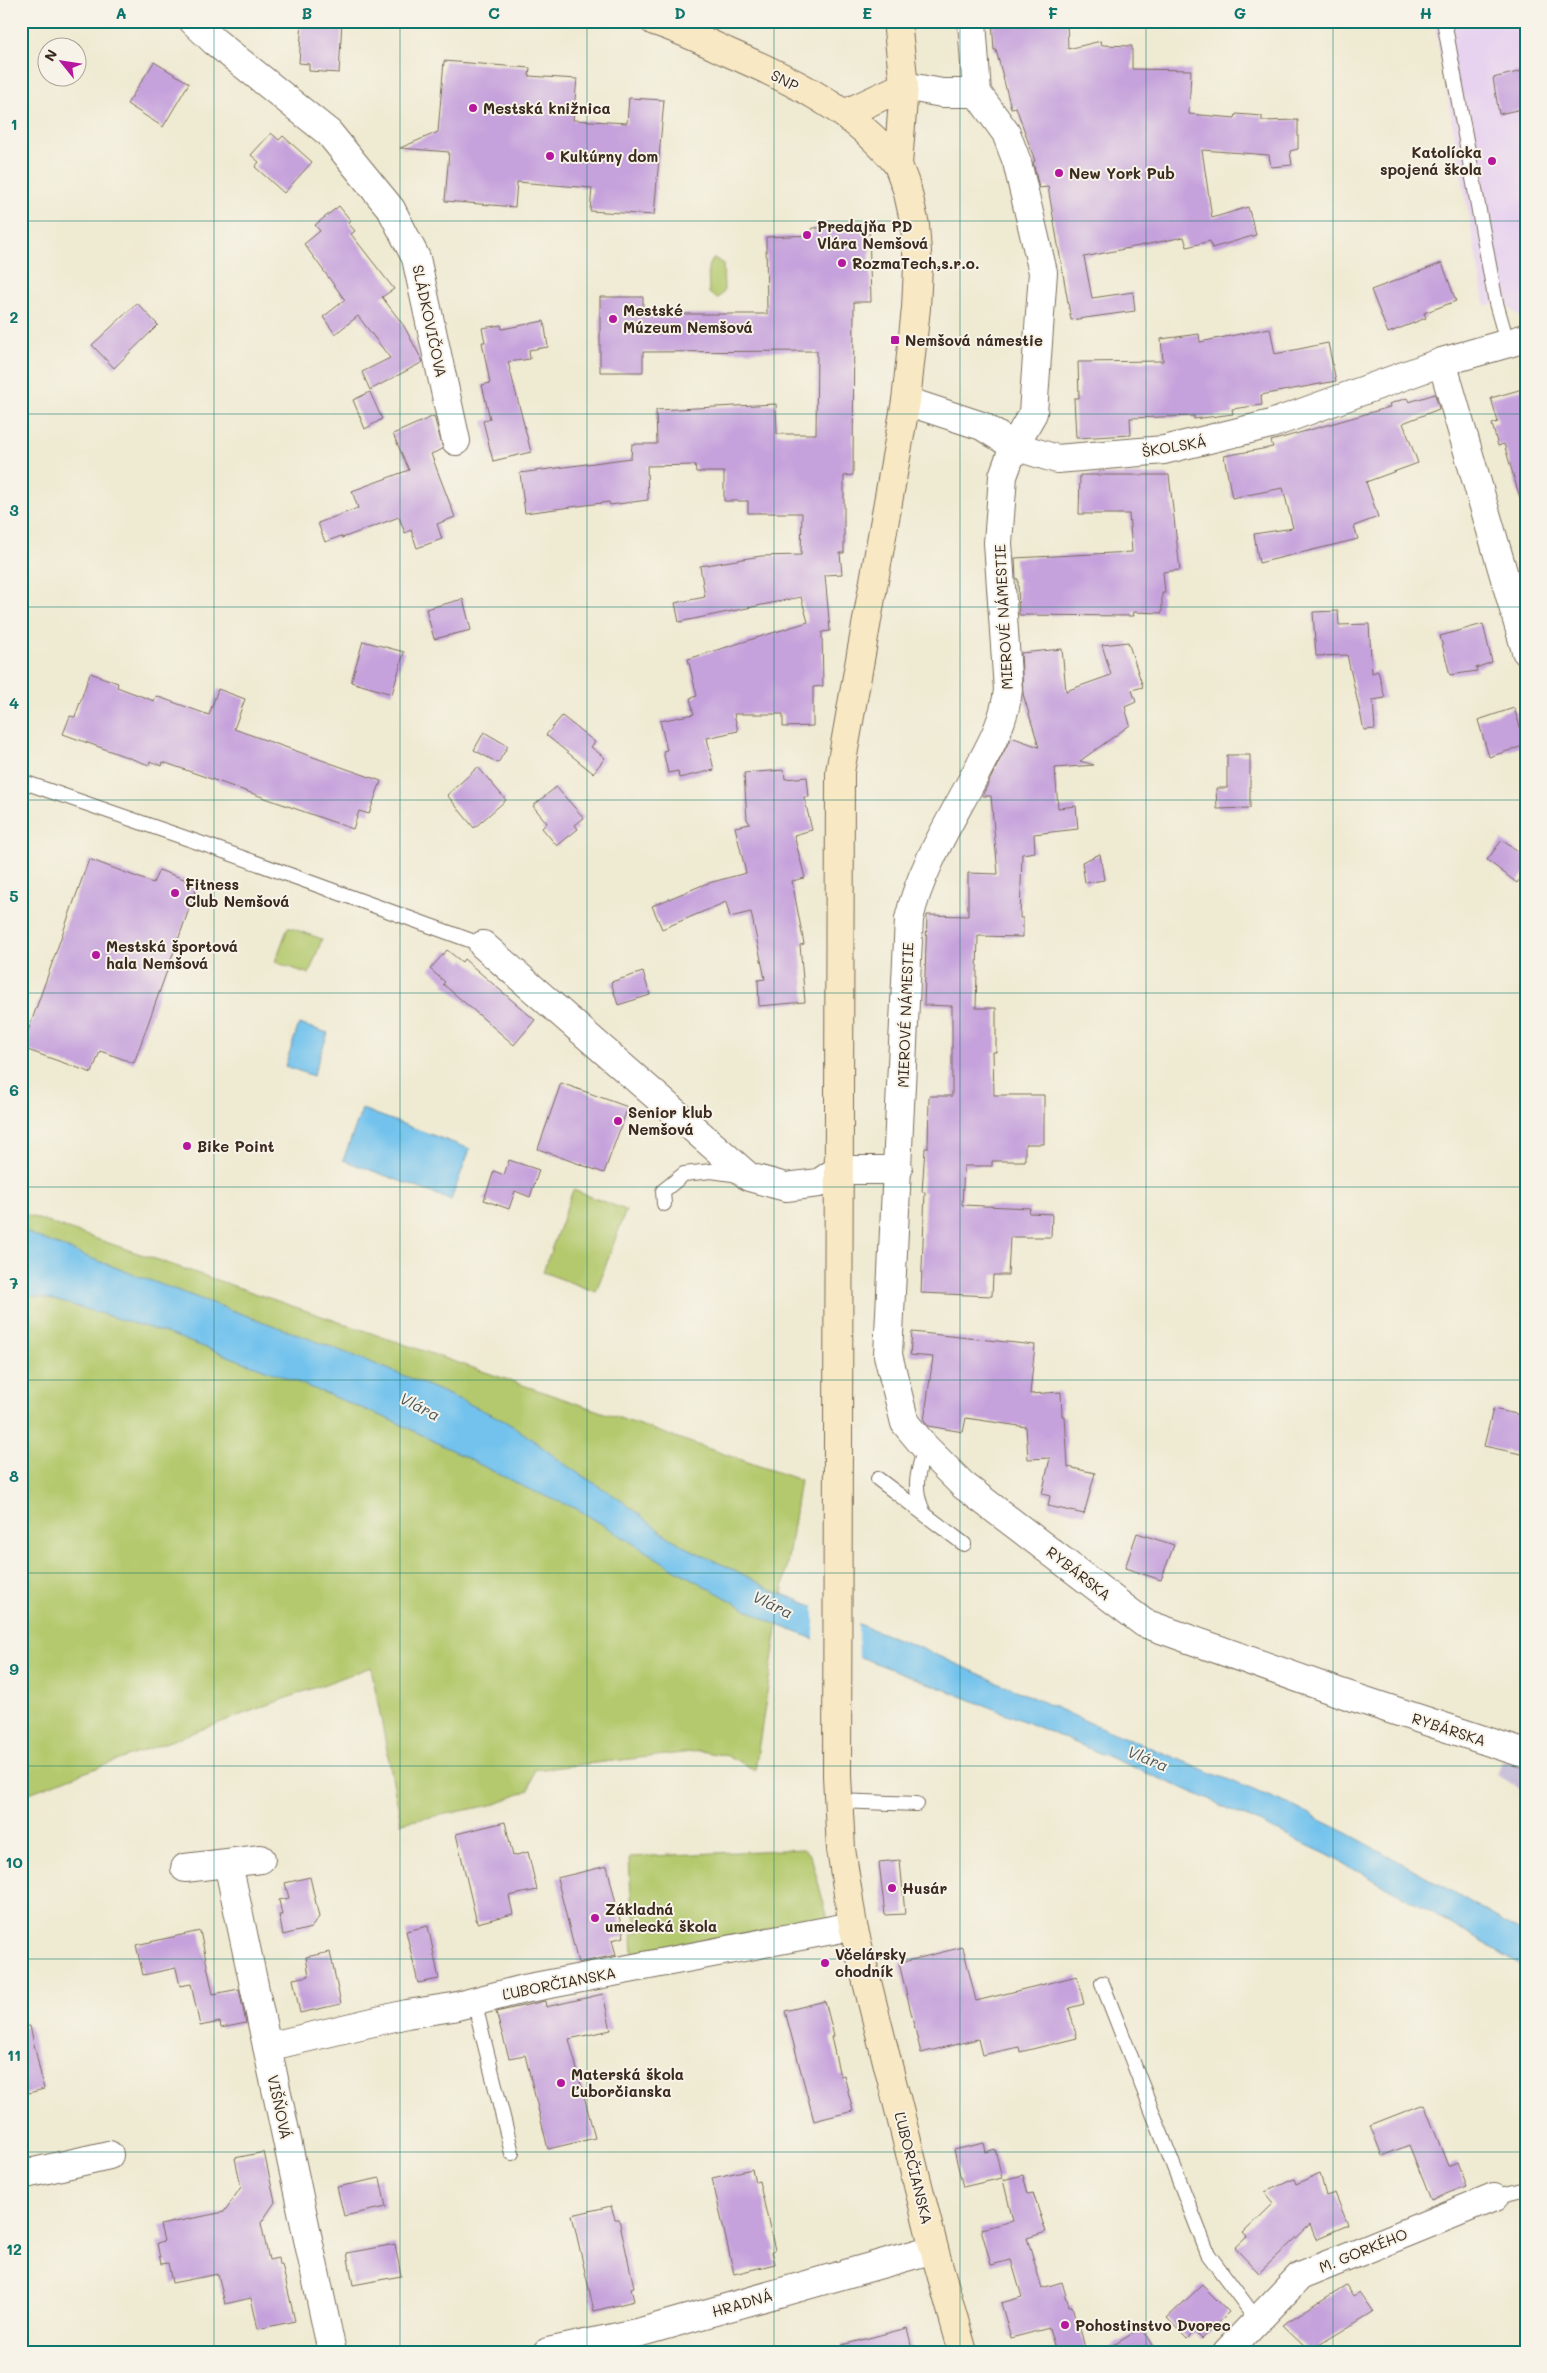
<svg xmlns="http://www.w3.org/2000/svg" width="1547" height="2373" viewBox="0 0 1547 2373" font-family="Mali,sans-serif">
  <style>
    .built { fill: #e7d2ef }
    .industrial { fill: #c8bfd8 }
    .green { fill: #b4c96d; stroke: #787a46 }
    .water { fill: #72c2ed; stroke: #567686 }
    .pier { fill: #efead2 }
    .building { fill: #c6a2dc }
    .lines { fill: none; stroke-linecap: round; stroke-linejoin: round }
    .lane-casing { stroke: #7a6d5d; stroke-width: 16 }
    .street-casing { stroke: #7a6d5d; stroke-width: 30 }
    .secondary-casing { stroke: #7a6d5d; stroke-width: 30 }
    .lane { stroke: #fff; stroke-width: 14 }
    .street { stroke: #fff; stroke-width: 28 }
    .secondary { stroke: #f8e8c3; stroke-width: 28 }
    .grid { fill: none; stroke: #0f766e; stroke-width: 1; stroke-opacity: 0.55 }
    .poi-dot { fill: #b5179e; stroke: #f7f3e8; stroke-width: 2 }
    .labels { text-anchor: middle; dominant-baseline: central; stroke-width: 4; stroke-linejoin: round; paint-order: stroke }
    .street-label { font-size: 15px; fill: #3b2a1e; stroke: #f7f3e8 }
    .poi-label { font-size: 15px; font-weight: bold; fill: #3b2a1e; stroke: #f7f3e8; text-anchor: start }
    .water-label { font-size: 16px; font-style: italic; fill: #4c585c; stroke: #f7f3e8 }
    .neatline { fill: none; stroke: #0f766e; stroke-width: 2 }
    .grid-label { font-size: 16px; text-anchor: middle; font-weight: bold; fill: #0f766e }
  </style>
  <rect width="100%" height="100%" fill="#f7f3e8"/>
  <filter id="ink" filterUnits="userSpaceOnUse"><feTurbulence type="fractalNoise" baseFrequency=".02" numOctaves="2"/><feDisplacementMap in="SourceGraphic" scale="10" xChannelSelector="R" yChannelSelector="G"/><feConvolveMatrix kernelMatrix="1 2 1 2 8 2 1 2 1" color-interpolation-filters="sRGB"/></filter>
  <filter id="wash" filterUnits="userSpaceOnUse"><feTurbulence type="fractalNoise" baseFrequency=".0096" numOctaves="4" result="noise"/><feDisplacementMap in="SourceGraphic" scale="20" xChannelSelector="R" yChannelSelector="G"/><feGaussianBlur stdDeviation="1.12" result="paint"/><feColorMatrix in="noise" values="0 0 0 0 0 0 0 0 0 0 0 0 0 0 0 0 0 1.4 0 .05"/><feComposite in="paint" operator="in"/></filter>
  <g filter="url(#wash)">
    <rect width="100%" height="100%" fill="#efead2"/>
    <path class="built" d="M 1434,21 L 1526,21 L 1526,317 L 1521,318 L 1502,301 L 1485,306 Z"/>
    <path class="industrial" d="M 1502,1759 L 1526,1766 L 1526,1793 L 1497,1774 Z"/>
    <path class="green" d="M 714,258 L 723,263 L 724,291 L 720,297 L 716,298 L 709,293 L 708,267 Z
      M 288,927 L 322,939 L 309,974 L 275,962 Z
      M 573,1190 L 626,1210 L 596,1292 L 543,1272 Z
      M 21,1213 L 800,1480 L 755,1770 L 728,1756 L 700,1751 L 534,1770 L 529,1790 L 496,1804 L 401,1823 L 371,1667 L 21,1796 Z
      M 803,1849 L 811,1856 L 828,1919 L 633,1955 L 632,1934 L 639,1932 L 631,1898 L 629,1857 Z"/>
    <path class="water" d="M 299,1024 L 328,1033 L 313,1076 L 285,1066 Z
      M 362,1109 L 470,1149 L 451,1200 L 343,1160 Z
      M 21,1230 C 178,1296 343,1343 497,1417 C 521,1429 544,1449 566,1465 C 584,1478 604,1488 622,1501 C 639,1513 654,1528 672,1539 C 703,1558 738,1569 769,1589 L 918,1647 L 1095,1725 L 1290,1805 L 1349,1834 L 1433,1880 L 1526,1935 L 1526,1968 L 1403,1896 L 1326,1854 L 1199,1795 L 1002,1712 L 770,1622 L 674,1569 L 579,1510 L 526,1488 L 396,1422 L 292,1380 L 166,1333 L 58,1301 L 21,1294 Z"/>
    <path class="pier" d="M 814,1605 L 858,1622 L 859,1660 L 814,1642 Z"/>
    <g id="blocks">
      <path class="building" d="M 302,21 L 342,21 L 339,73 L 309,71 L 309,64 L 299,63 Z
        M 992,21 L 1067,21 L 1068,49 L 1101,41 L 1102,45 L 1132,46 L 1132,69 L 1191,70 L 1189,114 L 1235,118 L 1236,114 L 1262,116 L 1262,121 L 1298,120 L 1298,149 L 1290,151 L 1292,165 L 1271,167 L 1269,155 L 1202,150 L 1212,218 L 1248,207 L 1256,235 L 1212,248 L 1210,241 L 1187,247 L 1184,237 L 1084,257 L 1092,298 L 1133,292 L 1135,311 L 1071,320 L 1048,187 L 1039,188 L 1033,162 L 1035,161 L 1016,107 L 1011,108 L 996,50 L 994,50 Z
        M 444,61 L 530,68 L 529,76 L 577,79 L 573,120 L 627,123 L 629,98 L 664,100 L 654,215 L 590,211 L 592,188 L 517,182 L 515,207 L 445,201 L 449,152 L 400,148 L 438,132 Z
        M 154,62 L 189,83 L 163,127 L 127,104 Z
        M 1526,70 L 1526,108 L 1499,114 L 1493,78 Z
        M 271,133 L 279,140 L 283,136 L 312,162 L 284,193 L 255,167 L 259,162 L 251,155 Z
        M 339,206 L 351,221 L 348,223 L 355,231 L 351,234 L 394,289 L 382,297 L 404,326 L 423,362 L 370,390 L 362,372 L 390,358 L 358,316 L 335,334 L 323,317 L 345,300 L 304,244 L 320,231 L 315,225 Z
        M 869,227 L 871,302 L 854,302 L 853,475 L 844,476 L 844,553 L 840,553 L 842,574 L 825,575 L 830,631 L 822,632 L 823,686 L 813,687 L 813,726 L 783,727 L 783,714 L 734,714 L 738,731 L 707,738 L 714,770 L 679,778 L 678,771 L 668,773 L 663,751 L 667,750 L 660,721 L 694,714 L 690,698 L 697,696 L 688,659 L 808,622 L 801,597 L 679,622 L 675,603 L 705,597 L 700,566 L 761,556 L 801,555 L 802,513 L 748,513 L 748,501 L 724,501 L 724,472 L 696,472 L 695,465 L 647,466 L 648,500 L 610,505 L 609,502 L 525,513 L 520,473 L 631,458 L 632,444 L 657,444 L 656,410 L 776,404 L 777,434 L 816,434 L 817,351 L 643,352 L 643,372 L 600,372 L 600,297 L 643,297 L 643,314 L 767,314 L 766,237 L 812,235 L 812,228 Z
        M 1442,263 L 1456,301 L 1424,313 L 1426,318 L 1388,333 L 1371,290 Z
        M 137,303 L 158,325 L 114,368 L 92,345 Z
        M 544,321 L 548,347 L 529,350 L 530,359 L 508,362 L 531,452 L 493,461 L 483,421 L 490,419 L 482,385 L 490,383 L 482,342 L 485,342 L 482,328 L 501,325 L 502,329 Z
        M 1270,328 L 1275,354 L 1328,343 L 1336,381 L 1261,395 L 1262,405 L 1232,409 L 1233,414 L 1194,419 L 1194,416 L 1130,418 L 1131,435 L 1076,438 L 1074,398 L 1079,398 L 1078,362 L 1163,361 L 1161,339 L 1199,334 L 1200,342 Z
        M 1526,388 L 1526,497 L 1520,498 L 1504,444 L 1498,446 L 1492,424 L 1498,422 L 1491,398 Z
        M 370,392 L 382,419 L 365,429 L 353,400 Z
        M 1435,394 L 1439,409 L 1403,423 L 1418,463 L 1366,482 L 1378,517 L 1354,526 L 1358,539 L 1259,563 L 1254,534 L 1293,528 L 1283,488 L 1232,498 L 1224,456 L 1273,447 L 1271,441 L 1390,407 L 1389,404 L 1407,398 L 1409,402 Z
        M 434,416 L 443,449 L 431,454 L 455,517 L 437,524 L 442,539 L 417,548 L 411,530 L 405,533 L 399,517 L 342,538 L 341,536 L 325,542 L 318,523 L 358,508 L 352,491 L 409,470 L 393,434 Z
        M 1080,475 L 1169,475 L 1180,570 L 1163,572 L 1165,593 L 1162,593 L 1162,613 L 1133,612 L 1134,616 L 1019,615 L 1018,579 L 1016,579 L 1015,558 L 1132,552 L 1129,514 L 1079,514 Z
        M 463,599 L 471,630 L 434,639 L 426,609 Z
        M 1338,611 L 1339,625 L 1369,624 L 1372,673 L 1378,671 L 1385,698 L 1373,700 L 1375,729 L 1364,730 L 1347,655 L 1316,656 L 1313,612 Z
        M 1483,624 L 1492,662 L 1476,668 L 1477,671 L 1450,675 L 1440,636 Z
        M 363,641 L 404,652 L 392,694 L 351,682 Z
        M 1128,642 L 1143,687 L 1132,690 L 1136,702 L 1125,707 L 1130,725 L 1080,761 L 1094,765 L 1055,768 L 1058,808 L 1076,806 L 1078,829 L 1034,834 L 1035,852 L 1022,854 L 1020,918 L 1023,918 L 1023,937 L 978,936 L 976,1008 L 996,1008 L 996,1052 L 993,1052 L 994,1095 L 1044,1095 L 1044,1144 L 1025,1144 L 1025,1161 L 992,1161 L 992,1166 L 964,1166 L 962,1205 L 1030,1208 L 1029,1213 L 1052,1214 L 1051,1237 L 1010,1237 L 1008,1275 L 993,1275 L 992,1296 L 921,1293 L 925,1192 L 922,1192 L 925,1148 L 928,1148 L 929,1096 L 952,1096 L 952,1006 L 924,1005 L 927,915 L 968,916 L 968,873 L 998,874 L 991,796 L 982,796 L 1011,737 L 1039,747 L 1023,694 L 1021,653 L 1062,649 L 1066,691 L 1111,675 L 1102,645 Z
        M 90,673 L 118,683 L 117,687 L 154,701 L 156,696 L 209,715 L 218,689 L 245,699 L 234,729 L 381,781 L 369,814 L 359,811 L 353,829 L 163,762 L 162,766 L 150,761 L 149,765 L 63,734 L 70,716 L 75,717 Z
        M 1514,708 L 1526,745 L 1489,757 L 1478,720 Z
        M 562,716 L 595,742 L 591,747 L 605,758 L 593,773 L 546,735 Z
        M 484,732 L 508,746 L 498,763 L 474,750 Z
        M 1227,755 L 1250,755 L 1250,808 L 1217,809 L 1216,788 L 1227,788 Z
        M 478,767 L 506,800 L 474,828 L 447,795 Z
        M 784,770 L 785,779 L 807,777 L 809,797 L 804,797 L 812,830 L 794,835 L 805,878 L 792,881 L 804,944 L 800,945 L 805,1002 L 759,1006 L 758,980 L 765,979 L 751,912 L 730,917 L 726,902 L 662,929 L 652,906 L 705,884 L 746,873 L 735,827 L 750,824 L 747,819 L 744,773 Z
        M 556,787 L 584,818 L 575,825 L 578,829 L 557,846 L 542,828 L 547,823 L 533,806 Z
        M 1502,840 L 1526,858 L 1526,871 L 1517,883 L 1487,860 Z
        M 1100,854 L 1104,880 L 1085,883 L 1082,862 Z
        M 89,859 L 153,883 L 159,870 L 198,884 L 134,1063 L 100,1051 L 92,1073 L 22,1048 Z
        M 447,950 L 462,962 L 464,959 L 535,1020 L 514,1045 L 443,984 L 445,982 L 430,969 Z
        M 643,972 L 650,995 L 618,1005 L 611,982 Z
        M 561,1083 L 628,1107 L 604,1173 L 538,1149 Z
        M 509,1160 L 539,1170 L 530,1197 L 515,1191 L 509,1209 L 484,1200 L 494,1171 L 504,1175 Z
        M 912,1332 L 1035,1345 L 1030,1394 L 1061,1392 L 1062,1416 L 1065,1416 L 1068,1467 L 1095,1473 L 1084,1514 L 1048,1506 L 1050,1496 L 1042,1494 L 1050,1458 L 1028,1459 L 1026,1427 L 966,1418 L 963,1432 L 928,1426 L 924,1421 L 933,1357 L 910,1355 Z
        M 1493,1409 L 1526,1416 L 1526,1455 L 1484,1446 Z
        M 1137,1533 L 1174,1545 L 1161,1580 L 1125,1568 Z
        M 505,1822 L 513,1856 L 528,1852 L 537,1890 L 509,1896 L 513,1914 L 477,1923 L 456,1834 Z
        M 900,1860 L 905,1914 L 885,1915 L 879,1862 Z
        M 607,1866 L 624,1937 L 612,1940 L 616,1955 L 578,1963 L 557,1878 Z
        M 310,1877 L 319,1917 L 311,1928 L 283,1935 L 279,1915 L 282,1915 L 279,1900 L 289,1898 L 285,1883 Z
        M 428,1926 L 439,1979 L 418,1983 L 406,1931 Z
        M 200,1931 L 213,1994 L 239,1989 L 246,2023 L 221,2028 L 220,2022 L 200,2026 L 191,1984 L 180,1986 L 176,1968 L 143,1975 L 136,1945 Z
        M 963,1947 L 976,2001 L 1077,1976 L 1084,2004 L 1069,2008 L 1077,2038 L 1020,2052 L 1019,2047 L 982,2055 L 978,2039 L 921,2053 L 899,1963 Z
        M 330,1952 L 341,2004 L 300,2013 L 293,1979 L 309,1976 L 306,1957 Z
        M 603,1994 L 611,2030 L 569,2039 L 595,2138 L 548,2149 L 525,2055 L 509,2058 L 496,2012 L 545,2001 L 546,2007 Z
        M 825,2001 L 834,2036 L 831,2037 L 840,2076 L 844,2075 L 853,2111 L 814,2121 L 785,2011 Z
        M 30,2026 L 44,2089 L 21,2095 L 21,2027 Z
        M 1424,2104 L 1448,2166 L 1457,2162 L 1466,2186 L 1431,2200 L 1409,2145 L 1382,2156 L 1370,2125 Z
        M 984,2143 L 986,2152 L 995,2149 L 1002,2178 L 963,2187 L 954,2150 Z
        M 264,2152 L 275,2202 L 261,2223 L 269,2260 L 278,2258 L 279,2265 L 282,2265 L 295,2321 L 258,2329 L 251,2298 L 225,2304 L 218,2274 L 172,2283 L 168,2263 L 161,2264 L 157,2243 L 164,2241 L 160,2225 L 224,2212 L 241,2187 L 235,2158 Z
        M 752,2169 L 755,2182 L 759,2181 L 775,2250 L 772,2251 L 775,2264 L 734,2274 L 712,2178 Z
        M 1320,2173 L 1326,2196 L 1335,2193 L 1348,2225 L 1316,2239 L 1310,2225 L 1259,2273 L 1235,2248 L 1247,2237 L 1243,2233 L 1274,2203 L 1265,2192 L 1294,2179 L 1296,2184 Z
        M 1023,2175 L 1028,2194 L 1033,2193 L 1046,2232 L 1027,2238 L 1042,2288 L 1062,2282 L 1069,2306 L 1072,2306 L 1077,2324 L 1079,2324 L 1086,2352 L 1056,2352 L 1049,2328 L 1011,2338 L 1001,2303 L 1022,2297 L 1011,2260 L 991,2265 L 981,2229 L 1013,2221 L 1003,2180 Z
        M 380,2178 L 386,2207 L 344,2216 L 337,2187 Z
        M 611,2206 L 615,2219 L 619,2219 L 634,2287 L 631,2288 L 634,2301 L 594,2311 L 572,2215 Z
        M 395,2244 L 401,2276 L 353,2285 L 347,2253 Z
        M 1202,2285 L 1229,2312 L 1201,2339 L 1194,2332 L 1187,2339 L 1167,2318 Z
        M 1346,2285 L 1353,2296 L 1359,2292 L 1373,2312 L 1309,2351 L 1282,2325 Z
        M 907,2328 L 913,2352 L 843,2352 L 842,2345 Z
        M 1142,2328 L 1156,2352 L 1102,2352 Z"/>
    </g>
  </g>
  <g filter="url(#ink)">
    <use href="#blocks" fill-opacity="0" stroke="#7a6d5d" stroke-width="1"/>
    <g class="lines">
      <g class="lane-casing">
        <path id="lane" d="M 1444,21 L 1496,303 L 1507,342
          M 21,781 L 229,853 L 483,945
          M 664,1204 L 663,1191 L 684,1174 L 711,1171 L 740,1175
          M 878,1479 L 964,1544
          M 923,1511 C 912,1488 918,1471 925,1447
          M 838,1801 L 917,1804
          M 1102,1983 L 1208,2254 L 1257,2320
          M 474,2001 L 512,2153
          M 1494,2197 L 1526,2189"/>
      </g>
      <g class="street-casing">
        <path id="street" d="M 193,21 L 214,41 L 329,133 L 391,209 L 416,258 L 456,441
          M 972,21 L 977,93 L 1006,133 L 1017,162 L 1043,272 L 1033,413 L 1014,446 L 1003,476 L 998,543 L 1008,690 C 1005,719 992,743 978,769 C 954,816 921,866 909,919 L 888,1355 L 905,1423 L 925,1447 L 963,1485 L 1144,1623 L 1335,1691 L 1526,1754
          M 904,86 L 942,93 L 977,93
          M 1442,362 L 1526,651
          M 906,401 L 982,426 L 1014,446 L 1057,459 L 1164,450 L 1271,424 L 1442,362 L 1526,338
          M 483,945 L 749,1177 L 786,1187 L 819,1183 L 838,1170 L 898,1170
          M 228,1863 L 332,2352
          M 185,1868 L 261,1859
          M 267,2047 L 407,2014 L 453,2007 L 524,1989 L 853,1926
          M 21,2175 L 109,2155
          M 548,2352 L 641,2332 L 934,2249
          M 1227,2352 L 1300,2276 L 1494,2197"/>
      </g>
      <g class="secondary-casing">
        <path id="secondary" d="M 654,21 C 679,29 702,40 725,51 C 788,78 855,110 898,165
          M 897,21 L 904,86 L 898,165 L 907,189 L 915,225 L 918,266 L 916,308 L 906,401 L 840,772 L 837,1776 L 841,1849 L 853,1926 L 934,2249 L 963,2352
          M 844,114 L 904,86"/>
      </g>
      <use href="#lane" class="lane"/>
      <use href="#street" class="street"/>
      <use href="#secondary" class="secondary"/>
    </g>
  </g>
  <path class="grid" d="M 214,21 L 214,2352M 400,21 L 400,2352M 587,21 L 587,2352M 774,21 L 774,2352M 960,21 L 960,2352M 1146,21 L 1146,2352M 1333,21 L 1333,2352M 21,221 L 1526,221M 21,414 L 1526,414M 21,607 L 1526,607M 21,800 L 1526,800M 21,993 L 1526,993M 21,1187 L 1526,1187M 21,1380 L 1526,1380M 21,1573 L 1526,1573M 21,1766 L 1526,1766M 21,1959 L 1526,1959M 21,2152 L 1526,2152"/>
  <g class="poi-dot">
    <circle cx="473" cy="108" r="5"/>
    <circle cx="550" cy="156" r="5"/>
    <circle cx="1492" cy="161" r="5"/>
    <circle cx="1059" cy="173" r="5"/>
    <circle cx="807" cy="235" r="5"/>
    <circle cx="842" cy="263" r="5"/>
    <circle cx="613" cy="319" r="5"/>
    <rect x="890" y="335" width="10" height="10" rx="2.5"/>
    <circle cx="175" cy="893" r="5"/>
    <circle cx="96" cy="955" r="5"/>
    <circle cx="618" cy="1121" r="5"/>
    <circle cx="187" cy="1146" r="5"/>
    <circle cx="892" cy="1888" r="5"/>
    <circle cx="595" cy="1918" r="5"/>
    <circle cx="825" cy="1963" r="5"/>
    <circle cx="561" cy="2083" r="5"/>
    <circle cx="1065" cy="2325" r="5"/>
  </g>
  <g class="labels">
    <g class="street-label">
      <text transform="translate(785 80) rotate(27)">SNP</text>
      <text transform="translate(430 321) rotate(78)">SLÁDKOVIČOVA</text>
      <text transform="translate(1174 446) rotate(-10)">ŠKOLSKÁ</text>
      <text transform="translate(1003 617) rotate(-93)">MIEROVÉ NÁMESTIE</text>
      <text transform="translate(905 1015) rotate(-88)">MIEROVÉ NÁMESTIE</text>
      <text transform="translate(1079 1573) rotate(38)">RYBÁRSKA</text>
      <text transform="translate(1449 1729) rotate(18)">RYBÁRSKA</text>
      <text transform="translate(559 1983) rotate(-11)">ĽUBORČIANSKA</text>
      <text transform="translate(280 2107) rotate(78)">VIŠŇOVÁ</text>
      <text transform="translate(914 2168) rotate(76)">ĽUBORČIANSKA</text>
      <text transform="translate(1363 2250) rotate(-22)">M. GORKÉHO</text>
      <text transform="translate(742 2303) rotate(-16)">HRADNÁ</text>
    </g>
    <g class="poi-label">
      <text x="483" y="108">Mestská knižnica</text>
      <text x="1482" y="152" text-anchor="end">Katolícka<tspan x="1482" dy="17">spojená škola</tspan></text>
      <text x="560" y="156">Kultúrny dom</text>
      <text x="1069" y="173">New York Pub</text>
      <text x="817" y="226">Predajňa PD<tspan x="817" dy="17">Vlára Nemšová</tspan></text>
      <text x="852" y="263">RozmaTech,s.r.o.</text>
      <text x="623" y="310">Mestské<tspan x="623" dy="17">Múzeum Nemšová</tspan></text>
      <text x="905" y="340">Nemšová námestie</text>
      <text x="185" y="884">Fitness<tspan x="185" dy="17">Club Nemšová</tspan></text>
      <text x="106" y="946">Mestská športová<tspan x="106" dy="17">hala Nemšová</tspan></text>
      <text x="628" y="1112">Senior klub<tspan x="628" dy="17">Nemšová</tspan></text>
      <text x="197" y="1146">Bike Point</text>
      <text x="902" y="1888">Husár</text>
      <text x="605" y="1909">Základná<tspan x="605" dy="17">umelecká škola</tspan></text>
      <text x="835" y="1954">Včelársky<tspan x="835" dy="17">chodník</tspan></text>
      <text x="571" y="2074">Materská škola<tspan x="571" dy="17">Ľuborčianska</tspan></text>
      <text x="1075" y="2325">Pohostinstvo Dvorec</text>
    </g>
    <g class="water-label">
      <text transform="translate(420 1406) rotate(27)">Vlára</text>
      <text transform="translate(773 1604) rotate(26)">Vlára</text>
      <text transform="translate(1148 1758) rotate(22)">Vlára</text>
    </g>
  </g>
  <rect width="1547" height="2373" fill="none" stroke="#f7f3e8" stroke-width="55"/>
  <g transform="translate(62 62) rotate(300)"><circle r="24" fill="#f7f3e8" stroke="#aca397"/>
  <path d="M0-4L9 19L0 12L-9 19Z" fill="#b5179e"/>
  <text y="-8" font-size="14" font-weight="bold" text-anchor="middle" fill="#3b2a1e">N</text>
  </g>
  <rect x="28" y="28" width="1492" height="2318" class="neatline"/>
  <g class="grid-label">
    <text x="121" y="19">A</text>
    <text x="307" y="19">B</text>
    <text x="494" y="19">C</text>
    <text x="680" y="19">D</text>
    <text x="867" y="19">E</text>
    <text x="1053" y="19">F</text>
    <text x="1240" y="19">G</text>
    <text x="1426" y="19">H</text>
    <text x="14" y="130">1</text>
    <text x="14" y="323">2</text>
    <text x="14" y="516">3</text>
    <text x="14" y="709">4</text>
    <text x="14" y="902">5</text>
    <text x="14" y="1096">6</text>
    <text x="14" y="1289">7</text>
    <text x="14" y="1482">8</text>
    <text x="14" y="1675">9</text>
    <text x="14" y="1868">10</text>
    <text x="14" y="2061">11</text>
    <text x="14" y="2255">12</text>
  </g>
</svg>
